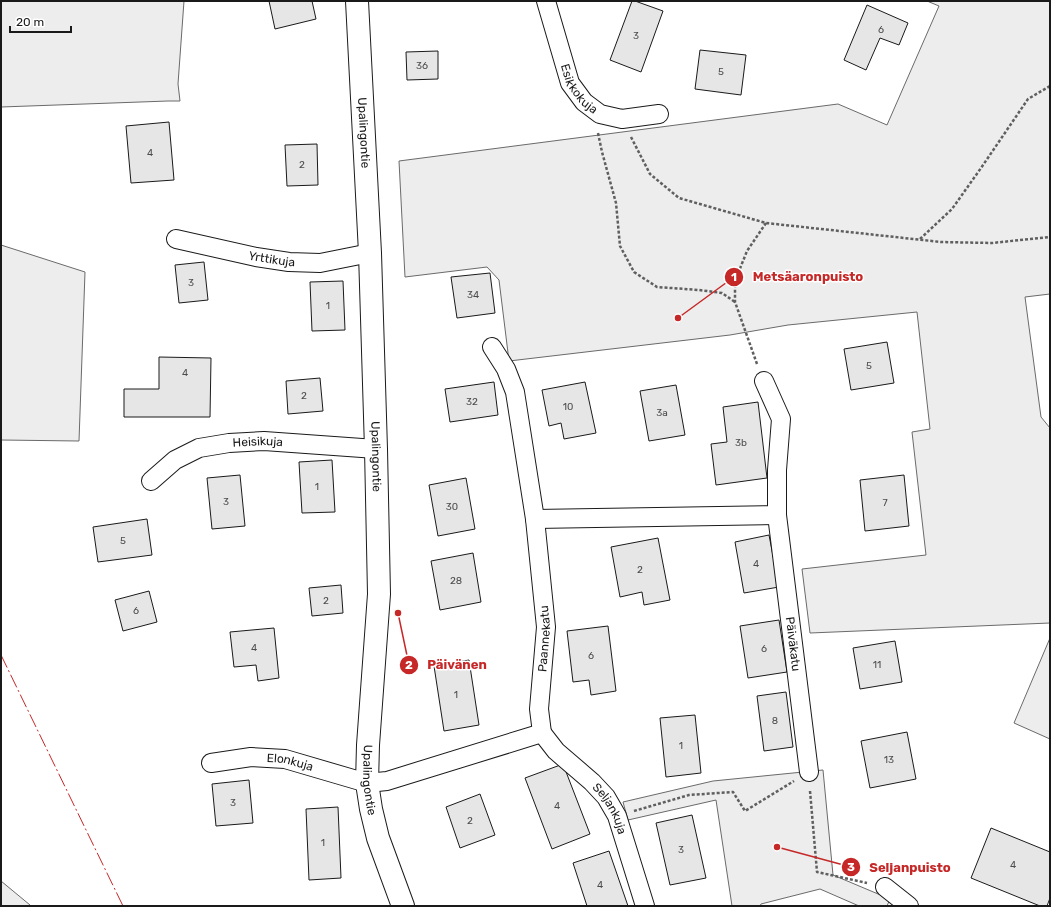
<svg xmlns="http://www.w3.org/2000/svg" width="1051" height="907" viewBox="0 0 1051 907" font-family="Rubik,sans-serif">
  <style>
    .built { fill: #ededed; stroke: #6a6a6a }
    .building { fill: #e6e6e6; stroke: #1a1a1a }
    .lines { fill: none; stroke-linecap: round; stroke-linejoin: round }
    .minor-casing { stroke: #1a1a1a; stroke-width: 20 }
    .tertiary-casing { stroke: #1a1a1a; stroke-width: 24 }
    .path { stroke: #5f5f5f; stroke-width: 2.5; stroke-dasharray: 3 2; stroke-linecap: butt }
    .minor { stroke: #fff; stroke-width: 18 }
    .tertiary { stroke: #fff; stroke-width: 22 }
    .power { stroke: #c62828; stroke-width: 1; stroke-dasharray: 14 3 2 3; stroke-linecap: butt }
    .labels { text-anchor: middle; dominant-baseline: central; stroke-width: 3; stroke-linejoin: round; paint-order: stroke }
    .number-label { font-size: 10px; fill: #4d4d4d }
    .street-label { font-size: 12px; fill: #1a1a1a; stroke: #fff }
    .leader { fill: none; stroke: #c62828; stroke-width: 1.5 }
    .callout-dot { fill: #c62828; stroke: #fff; stroke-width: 1.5 }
    .mark-label { font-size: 12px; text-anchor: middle; font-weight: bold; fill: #fff }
    .callout-label { font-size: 13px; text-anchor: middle; font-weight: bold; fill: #c62828; stroke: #fff; stroke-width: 3; stroke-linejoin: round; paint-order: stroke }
  </style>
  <rect width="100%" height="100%" fill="#fff"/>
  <path class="built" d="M 1,1 L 184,1 L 178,84 L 180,101 L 168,101 L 1,107 Z
    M 927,1 L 1050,1 L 1050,294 L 1025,297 L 1041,417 L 1050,428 L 1050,623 L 810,633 L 802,569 L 926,555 L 912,432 L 930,429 L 917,312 L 788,325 L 730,335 L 509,361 L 499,280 L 487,267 L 405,277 L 399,161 L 838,104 L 887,125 L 939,6 Z
    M 1,245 L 85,272 L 79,441 L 1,440 Z
    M 1050,638 L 1050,739 L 1014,723 Z
    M 823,770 L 833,875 L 890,899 L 887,906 L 859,906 L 820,889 L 761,904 L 760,906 L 732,906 L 716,800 L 628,820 L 623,802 L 713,781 Z
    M 1,881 L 30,905 L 31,906 L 1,906 Z"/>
  <path class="building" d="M 269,1 L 312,1 L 316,19 L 275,29 Z
    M 632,1 L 635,1 L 663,11 L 641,72 L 610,60 Z
    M 867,5 L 908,23 L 899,45 L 880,38 L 866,70 L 844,60 Z
    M 700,50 L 746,55 L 741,95 L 695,89 Z
    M 438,51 L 438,79 L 407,80 L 406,52 Z
    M 169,122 L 174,180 L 131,183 L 126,126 Z
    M 317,144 L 318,185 L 287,186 L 285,145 Z
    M 204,262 L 208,300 L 179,303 L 175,265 Z
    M 490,273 L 495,313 L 457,318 L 451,277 Z
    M 343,281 L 345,330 L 312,331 L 310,282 Z
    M 887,342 L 894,383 L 851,390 L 844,349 Z
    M 159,357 L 211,358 L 210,417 L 124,417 L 124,389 L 159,389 Z
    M 320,378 L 323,411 L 288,414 L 286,381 Z
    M 494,382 L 498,415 L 450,422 L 445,389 Z
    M 585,382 L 596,433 L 564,439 L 561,423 L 549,426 L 542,390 Z
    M 676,385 L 685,435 L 649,441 L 640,391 Z
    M 758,402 L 767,478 L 716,485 L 711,444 L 727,442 L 723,407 Z
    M 332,460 L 335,512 L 302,513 L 299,462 Z
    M 240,475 L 245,526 L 212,529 L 207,478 Z
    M 904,475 L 909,526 L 865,531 L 860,480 Z
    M 466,478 L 475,529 L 438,536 L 429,485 Z
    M 147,519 L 152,555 L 98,562 L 93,527 Z
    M 769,535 L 779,587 L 744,593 L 735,542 Z
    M 658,538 L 670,600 L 644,605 L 642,592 L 620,597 L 611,547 Z
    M 473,553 L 481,602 L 440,610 L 431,561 Z
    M 341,585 L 343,613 L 312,616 L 309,588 Z
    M 149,591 L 157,622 L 123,631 L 115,600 Z
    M 779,620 L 787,672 L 748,678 L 740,626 Z
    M 608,626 L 616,691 L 591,695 L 589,680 L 573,682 L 567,631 Z
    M 274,628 L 279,678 L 258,681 L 256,665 L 234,667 L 230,632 Z
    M 895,641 L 902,682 L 860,689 L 853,648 Z
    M 469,660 L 479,725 L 444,731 L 434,666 Z
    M 786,692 L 793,747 L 764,751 L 757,696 Z
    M 695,715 L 701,773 L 666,777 L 660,718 Z
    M 907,732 L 916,779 L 870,788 L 861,741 Z
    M 563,764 L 590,834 L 552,849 L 525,778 Z
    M 249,780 L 253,823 L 216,826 L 212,784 Z
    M 480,794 L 495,835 L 460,848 L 446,807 Z
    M 338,807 L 341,878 L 309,880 L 306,809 Z
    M 692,815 L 706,878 L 670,885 L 656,823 Z
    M 991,828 L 1050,852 L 1050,898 L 1047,906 L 1040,906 L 971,878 Z
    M 609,851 L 628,906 L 587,906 L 573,863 Z"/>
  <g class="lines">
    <g class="minor-casing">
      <g id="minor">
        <path id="s1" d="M 546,1 L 570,83 L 584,102 L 600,114 L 622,119 L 659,114"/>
        <path id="s2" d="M 176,239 L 256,257 L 289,262 L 320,263 L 370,253"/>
        <path id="s3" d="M 151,481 L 175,460 L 199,448 L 229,443 L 264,441 L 376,449"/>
        <path id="s4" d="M 777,515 L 809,772"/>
        <path d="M 535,519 L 777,515 L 777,470 L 781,419 L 764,381"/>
        <path id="s5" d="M 542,733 L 556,751 L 592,782 L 606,797 L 617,816 L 645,906"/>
        <path id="s6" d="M 211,763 L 251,757 L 285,759 L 367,783 L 387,781 L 542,733 L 539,709 L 546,627 L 535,519 L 515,392 L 506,369 L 492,347"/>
        <path d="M 885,887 L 909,906"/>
      </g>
    </g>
    <g class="tertiary-casing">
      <g id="tertiary">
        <path id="s7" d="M 357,1 L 370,253 L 376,449 L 379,594 L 368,745 L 367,783 L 371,809 L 378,838 L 403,906"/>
      </g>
    </g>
    <path class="path" d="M 598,133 L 602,152 L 616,203 L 620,246 L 634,272 L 657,287 L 699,290 L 722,293 L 735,302
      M 631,137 L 650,174 L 679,198 L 766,223 L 941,242 L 992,243 L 1050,237
      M 920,239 L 952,209 L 981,168 L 1028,99 L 1050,86
      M 757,364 L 735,302 L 735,281 L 747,251 L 766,223
      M 810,791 L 817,872 L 867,883
      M 634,811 L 689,795 L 733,792 L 745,811 L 794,781"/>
    <use href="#minor" class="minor"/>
    <use href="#tertiary" class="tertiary"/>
    <path class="power" d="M 1,655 L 123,906"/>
  </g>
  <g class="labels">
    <g class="number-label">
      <text x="881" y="30">6</text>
      <text x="636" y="36">3</text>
      <text x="422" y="66">36</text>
      <text x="721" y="72">5</text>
      <text x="150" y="153">4</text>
      <text x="302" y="165">2</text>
      <text x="191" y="283">3</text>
      <text x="473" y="295">34</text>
      <text x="328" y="306">1</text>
      <text x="869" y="366">5</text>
      <text x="185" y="373">4</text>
      <text x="304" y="396">2</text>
      <text x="472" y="402">32</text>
      <text x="568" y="407">10</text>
      <text x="662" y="413">3a</text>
      <text x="741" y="443">3b</text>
      <text x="317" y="487">1</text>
      <text x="226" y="502">3</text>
      <text x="885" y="503">7</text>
      <text x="452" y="507">30</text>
      <text x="123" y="541">5</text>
      <text x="756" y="564">4</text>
      <text x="640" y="570">2</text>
      <text x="456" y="581">28</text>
      <text x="326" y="601">2</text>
      <text x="136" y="611">6</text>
      <text x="254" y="648">4</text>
      <text x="764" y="649">6</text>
      <text x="591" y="656">6</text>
      <text x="877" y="665">11</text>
      <text x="456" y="695">1</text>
      <text x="775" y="721">8</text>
      <text x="681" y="746">1</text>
      <text x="889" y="760">13</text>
      <text x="233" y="803">3</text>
      <text x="557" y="806">4</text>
      <text x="470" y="821">2</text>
      <text x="323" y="843">1</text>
      <text x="681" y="850">3</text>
      <text x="1013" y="865">4</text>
      <text x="600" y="885">4</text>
    </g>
    <g class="street-label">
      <text stroke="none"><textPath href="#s1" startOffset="95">Esikkokuja</textPath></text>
      <text stroke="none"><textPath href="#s7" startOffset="132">Upalingontie</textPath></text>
      <text stroke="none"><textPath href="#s2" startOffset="98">Yrttikuja</textPath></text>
      <text stroke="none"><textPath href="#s3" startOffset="118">Heisikuja</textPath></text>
      <text stroke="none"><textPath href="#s7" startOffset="456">Upalingontie</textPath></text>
      <text stroke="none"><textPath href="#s6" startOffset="437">Paannekatu</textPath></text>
      <text stroke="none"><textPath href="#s4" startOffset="130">Päiväkatu</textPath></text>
      <text stroke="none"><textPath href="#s6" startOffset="80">Elonkuja</textPath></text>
      <text stroke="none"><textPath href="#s7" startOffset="780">Upalingontie</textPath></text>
      <text stroke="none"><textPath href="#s5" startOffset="103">Seljankuja</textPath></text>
    </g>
  </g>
  <path class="leader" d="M678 318L734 277M398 613L409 665M777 847L851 867"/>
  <g class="callout-dot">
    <circle cx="678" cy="318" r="4"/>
    <circle cx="398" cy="613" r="4"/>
    <circle cx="777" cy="847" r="4"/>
    <circle cx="734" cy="277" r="10"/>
    <circle cx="409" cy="665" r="10"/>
    <circle cx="851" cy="867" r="10"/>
  </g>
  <g class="mark-label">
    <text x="734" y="281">1</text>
    <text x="409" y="669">2</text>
    <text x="851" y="871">3</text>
  </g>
  <g class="callout-label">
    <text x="808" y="281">Metsäaronpuisto</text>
    <text x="457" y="669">Päivänen</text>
    <text x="910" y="872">Seljanpuisto</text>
  </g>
  <rect width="1051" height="907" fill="none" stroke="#1a1a1a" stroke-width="4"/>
  <path d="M10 26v6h61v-6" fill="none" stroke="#1a1a1a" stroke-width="2"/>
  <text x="16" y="26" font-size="12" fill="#1a1a1a" stroke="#ffffff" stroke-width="3" paint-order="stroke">20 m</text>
</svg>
